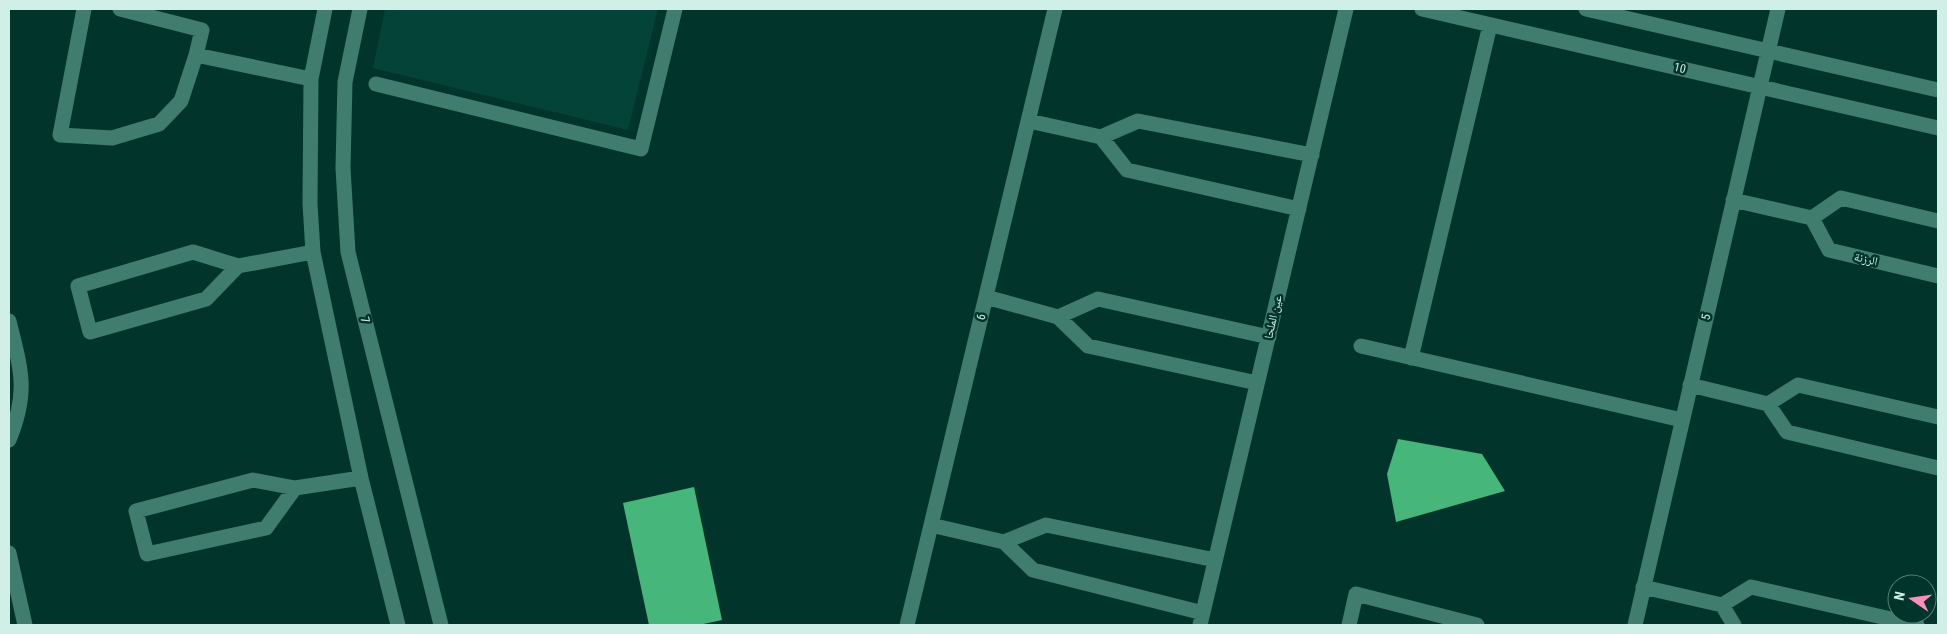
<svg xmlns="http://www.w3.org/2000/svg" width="1947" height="634" viewBox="0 0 1947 634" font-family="'Roboto Condensed','Noto Naskh Arabic',sans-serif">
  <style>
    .built { fill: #044338 }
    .building { fill: #47b67a }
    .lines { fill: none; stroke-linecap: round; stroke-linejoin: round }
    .minor { stroke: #407d6f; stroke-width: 15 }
    .labels { text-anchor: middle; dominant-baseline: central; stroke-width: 5; stroke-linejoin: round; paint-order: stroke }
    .street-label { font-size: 12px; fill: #d0efe6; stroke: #01352c }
  </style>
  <rect width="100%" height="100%" fill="#01352c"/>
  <path class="built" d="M 385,9 L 658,9 L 628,130 L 373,68 Z"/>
  <path class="building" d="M 1398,439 L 1482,454 L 1505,491 L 1396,522 L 1387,474 Z
    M 694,487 L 722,620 L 699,625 L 649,625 L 623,503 Z"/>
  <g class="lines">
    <path class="minor" d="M 84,9 L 60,135 L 112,138 L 159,124 L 181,101 L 196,55 L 202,30 L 120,9
      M 325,9 L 311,79 L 310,204 L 313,252 L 361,478 L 398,625
      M 360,9 L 345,82 L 343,168 L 348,252 L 441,625
      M 1422,9 L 1938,128
      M 1586,9 L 1938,90
      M 196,55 L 311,79
      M 376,84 L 641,149 L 675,9
      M 1029,121 L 1101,137
      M 1733,200 L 1812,218 L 1841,198 L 1938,221
      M 1299,209 L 1127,170 L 1101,137 L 1138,121 L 1312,155
      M 1812,218 L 1829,250 L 1938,276
      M 238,266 L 206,299 L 90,332 L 78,286 L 193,252 L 238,266 L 313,252
      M 986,297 L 1058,317
      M 9,321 C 21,370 29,391 9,440
      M 1361,346 L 1682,420
      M 1411,358 L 1490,25
      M 1257,383 L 1088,346 L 1058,317 L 1098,299 L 1269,337
      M 1690,385 L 1768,404 L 1787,432 L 1938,468
      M 1768,404 L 1798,385 L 1938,417
      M 295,488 L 266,528 L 147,554 L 136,511 L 253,480 L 295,488 L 361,478
      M 931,525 L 1004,542
      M 9,553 L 25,625
      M 1643,587 L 1722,605 L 1751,587 L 1917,625
      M 1722,605 L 1734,625
      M 1203,613 L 1033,570 L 1004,542 L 1046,525 L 1215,560
      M 907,625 L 1055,9
      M 1200,625 L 1346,9
      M 1349,625 L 1356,594 L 1477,625
      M 1635,625 L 1778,9"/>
  </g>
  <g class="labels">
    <g class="street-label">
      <text transform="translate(1680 68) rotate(13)">10</text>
      <text transform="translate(1866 259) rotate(13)">الرزنة</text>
      <text transform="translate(981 317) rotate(-76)">6</text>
      <text transform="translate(1273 317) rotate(-77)">عين الملحا</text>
      <text transform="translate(1706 317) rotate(-77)">5</text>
      <text transform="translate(365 320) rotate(76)">7</text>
    </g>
  </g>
  <rect width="1947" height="634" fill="none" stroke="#d0efe6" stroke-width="20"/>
  <g transform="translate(1912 599) rotate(283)"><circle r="24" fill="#01352c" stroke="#547f76"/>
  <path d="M0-4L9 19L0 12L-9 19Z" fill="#ff8eba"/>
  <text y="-8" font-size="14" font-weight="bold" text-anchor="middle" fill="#d0efe6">N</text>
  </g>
</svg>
